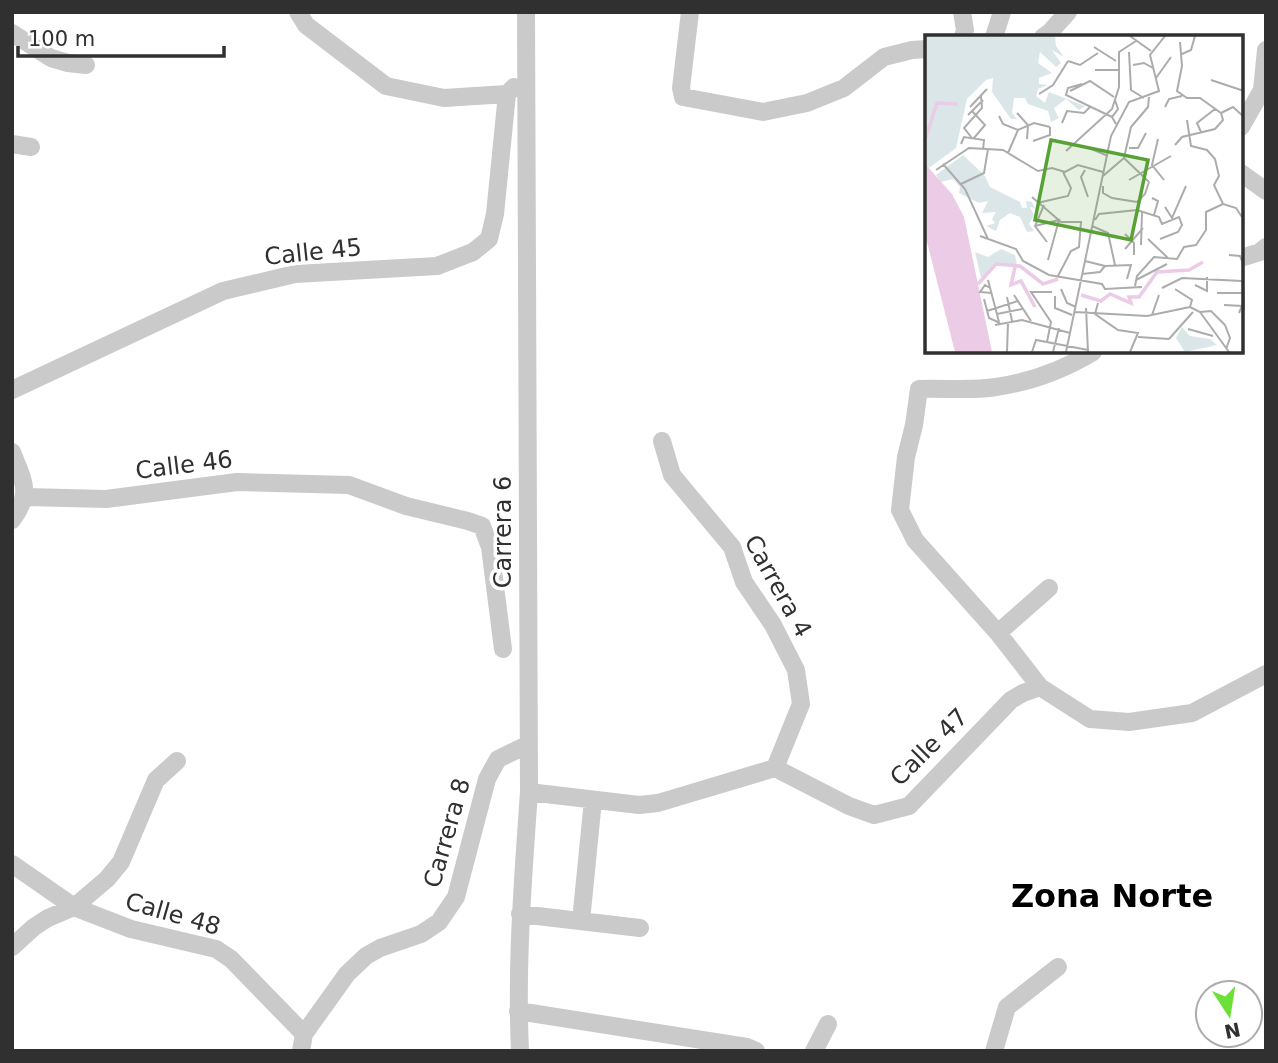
<svg xmlns="http://www.w3.org/2000/svg" width="1278" height="1063" viewBox="0 0 1278 1063" font-family="'DejaVu Sans',sans-serif">
  <style>
    .lines { fill: none; stroke-linecap: round; stroke-linejoin: round }
    .minor { stroke: #cacaca; stroke-width: 18 }
    .labels { text-anchor: middle; dominant-baseline: central; stroke-width: 7; stroke-linejoin: round; paint-order: stroke }
    .street-label { font-size: 24px; fill: #303030; stroke: #fff }
    .district-label { font-size: 32px; font-weight: bold; fill: #000; stroke: #fff }
    .inset-river { fill: none; stroke: #ebcbe6; stroke-width: 3.5 }
    .inset-road { fill: none; stroke: #acacac; stroke-width: 2 }
    .view { fill: #58a235; fill-opacity: 0.15; stroke: #58a235; stroke-width: 3.5 }
    .inset-edge { fill: none; stroke: #303030; stroke-width: 3.5 }
  </style>
  <rect width="100%" height="100%" fill="#fff"/>
  <g class="lines">
    <path class="minor" d="M 298,12 L 306,25 L 386,86 L 444,98 L 507,94 L 514,87
      M 690,12 L 681,88 L 683,97 L 763,112 L 807,103 L 844,88 L 884,57 L 912,50 L 926,49
      M 962,12 L 965,30 L 963,37
      M 12,33 L 51,58 L 68,63 L 86,65
      M 994,37 L 1002,12
      M 1043,37 L 1050,32 L 1068,12
      M 1241,127 L 1262,90 L 1266,50
      M 12,144 L 31,147
      M 1241,173 L 1266,191
      M 1241,258 L 1260,252 L 1266,247
      M 12,390 L 223,291 L 295,274 L 437,266 L 473,252 L 489,239 L 495,214 L 507,94
      M 662,441 L 672,475 L 732,547 L 744,582 L 773,625 L 796,670 L 801,704 L 775,768
      M 12,452 C 23,481 33,492 12,520
      M 26,497 L 106,499 L 237,482 L 349,485 L 406,506 L 468,521 L 482,526 L 490,547 L 503,649
      M 998,633 L 1049,588
      M 1040,687 L 998,633 L 915,540 L 900,510 L 906,457 L 914,425 L 919,389 C 944,388 972,391 996,387 C 1031,382 1063,370 1093,352
      M 529,792 L 639,805 L 658,803 L 775,768 L 849,806 L 874,815 L 909,806 L 1011,700 L 1023,693 L 1040,687 L 1090,719 L 1129,722 L 1192,713 L 1266,674
      M 12,864 L 74,907 L 131,929 L 216,949 L 231,959 L 304,1034
      M 582,911 L 593,800
      M 520,914 L 640,928
      M 12,947 L 34,927 L 48,918 L 74,907 L 107,879 L 121,862 L 156,780 L 177,761
      M 518,1011 L 747,1047 L 756,1051
      M 301,1051 L 304,1034 L 347,974 L 366,956 L 380,948 L 421,934 L 439,922 L 456,897 L 487,779 L 498,759 L 529,744
      M 520,1051 C 516,964 523,878 529,792 L 526,12
      M 814,1051 L 828,1024
      M 994,1051 L 1007,1007 L 1058,967"/>
  </g>
  <g class="labels">
    <g class="street-label">
      <text transform="translate(313 252) rotate(-6)">Calle 45</text>
      <text transform="translate(184 465) rotate(-7)">Calle 46</text>
      <text transform="translate(503 532) rotate(-90)">Carrera 6</text>
      <text transform="translate(778 586) rotate(61)">Carrera 4</text>
      <text transform="translate(929 747) rotate(-45)">Calle 47</text>
      <text transform="translate(447 833) rotate(-74)">Carrera 8</text>
      <text transform="translate(173 914) rotate(16)">Calle 48</text>
    </g>
    <g class="district-label">
      <text x="1112" y="896">Zona Norte</text>
    </g>
  </g>
  <g transform="translate(925 35)">
    <rect width="318" height="318" fill="#fff"/>
    <path d="M 0,1 L 130,1 L 131,11 L 139,22 L 127,15 L 136,28 L 131,32 L 115,17 L 113,28 L 127,38 L 114,43 L 114,49 L 123,50 L 113,54 L 111,61 L 120,68 L 124,57 L 160,71 L 154,75 L 141,64 L 129,73 L 134,83 L 126,87 L 123,76 L 103,69 L 100,63 L 89,63 L 87,78 L 92,84 L 86,84 L 67,57 L 68,43 L 61,45 L 42,64 L 31,113 L 4,133 L 0,130 ZM 38,120 L 60,141 L 65,152 L 95,167 L 97,173 L 102,173 L 101,166 L 107,167 L 110,173 L 105,172 L 109,180 L 104,189 L 109,196 L 102,197 L 95,182 L 85,178 L 75,185 L 71,196 L 61,191 L 70,188 L 67,184 L 71,177 L 57,178 L 63,166 L 54,168 L 34,158 L 35,152 L 28,144 L 16,147 L 11,140 ZM 76,214 L 90,220 L 92,230 L 72,228 L 56,243 L 50,217 L 63,222 ZM 257,292 L 265,301 L 285,304 L 292,310 L 260,317 L 251,303 Z" fill="#dbe6e9"/>
    <path d="M 0,129 L 27,159 L 39,182 L 67,317 L 30,317 L 0,199 Z" fill="#ebcbe6"/>
    <path class="inset-river" d="M 0,105 L 12,68 L 33,69M 90,232 L 86,250 L 96,246 L 110,272M 53,249 L 71,229 L 95,231 L 118,249 L 133,244M 156,260 L 176,266 L 185,259 L 206,268 L 204,262 L 214,262 L 232,237 L 264,235 L 278,227"/>
    <path class="inset-road" d="M 205,1 L 226,16M 255,7 L 257,31 L 252,56 L 262,63 L 275,63 L 296,78M 169,12 L 191,26M 204,17 L 206,55 L 219,63M 257,19 L 266,15 L 270,1M 143,26 L 155,30 L 173,18M 208,30 L 219,28 L 228,33M 170,35 L 194,35M 231,43 L 246,22M 286,45 L 319,56M 157,49 L 143,53 L 141,60 L 187,82M 145,56 L 165,46 L 189,62M 114,59 L 128,50 L 143,26M 190,65 L 193,74 L 187,82 L 191,89M 45,72 L 62,54M 240,72 L 244,64 L 257,61M 47,76 L 60,90 L 49,103M 92,78 L 103,90 L 102,104M 296,78 L 308,72 L 319,82M 43,80 L 58,65M 74,81 L 78,89 L 93,95 L 109,88 L 125,92M 262,85 L 266,111 L 282,115 L 290,124 L 294,141 L 289,150 L 298,169 L 311,173 L 319,185M 137,88 L 142,76 L 159,78 L 166,71M 276,97 L 272,88 L 290,74M 47,103 L 39,93 L 57,73 L 56,61M 233,104 L 227,130 L 239,145M 108,106 L 125,100 L 125,92M 36,109 L 39,102 L 59,105 L 58,115M 250,110 L 257,102 L 290,94 L 298,85 L 296,78M 162,112 L 183,121M 204,113 L 213,113 L 221,98M 141,116 L 187,74 L 194,52 L 194,17 L 211,6M 83,118 L 93,95M 199,123 L 224,147M 18,129 L 40,154 L 63,204M 11,135 L 44,113 L 78,115 L 113,136 L 127,133 L 140,137 L 153,130 L 178,137M 160,135 L 156,142 L 163,162M 178,141 L 199,123 L 206,92 L 223,72 L 224,62M 204,145 L 246,121M 36,149 L 59,138 L 63,114M 178,151 L 178,158 L 187,163 L 212,167M 107,162 L 136,187 L 156,187 L 154,212 L 146,216 L 133,241M 227,163 L 233,166 L 229,180M 212,167 L 220,159 L 224,147M 112,168 L 143,161 L 146,153 L 138,137M 119,170 L 110,191 L 122,207M 240,172 L 247,183 L 261,151M 170,185 L 174,179 L 212,175 L 234,182 L 237,189 L 254,182 L 257,190 L 253,197 L 235,204M 110,191 L 134,185 L 123,225M 167,191 L 183,198 L 190,230M 200,199 L 209,208 L 209,220M 55,201 L 91,214 L 98,226 L 124,240 L 177,249 L 180,254 L 217,252M 223,204 L 243,223M 216,210 L 217,177M 200,214 L 218,193M 304,220 L 315,221 L 318,228 L 319,275M 160,226 L 180,231 L 206,230 L 202,244M 157,239 L 175,237 L 180,231M 63,245 L 74,287M 211,245 L 242,229M 270,250 L 282,256 L 282,242M 210,251 L 212,241 L 229,222 L 252,224 L 259,212 L 271,210 L 281,195 L 281,177 L 298,169M 65,253 L 60,250 L 55,257 L 66,258M 237,253 L 257,243 L 317,246M 136,254 L 142,268 L 151,272M 250,254 L 267,265 L 265,272M 292,258 L 319,258M 89,260 L 106,286M 130,261 L 130,273 L 147,280M 82,262 L 87,286M 59,264 L 64,283 L 75,288M 173,268 L 170,279 L 193,295 L 213,298 L 205,317M 299,270 L 317,271 L 314,278M 265,272 L 275,277 L 304,317M 161,273 L 163,317M 62,276 L 93,266M 150,277 L 222,281 L 265,272M 275,277 L 286,276 L 300,290 L 305,303 L 301,314M 72,279 L 97,274M 227,280 L 234,260M 70,290 L 97,285 L 145,298M 263,294 L 288,301M 213,302 L 244,304M 244,304 L 268,277M 122,307 L 126,287 L 106,257 L 127,257M 82,317 L 83,287M 107,317 L 111,305 L 163,315M 128,317 L 134,293M 141,317 L 186,101 L 204,67 L 234,56 L 225,20 L 240,1"/>
    <path class="view" d="M 126,105 L 223,125 L 206,205 L 110,185 Z"/>
    <rect width="318" height="318" class="inset-edge"/>
  </g>
  <rect width="1278" height="1063" fill="none" stroke="#303030" stroke-width="28"/>
  <g transform="translate(1229 1014) rotate(168)"><circle r="33" fill="#ffffff" stroke="#acacac" stroke-width="2"/>
  <path d="M0-5L12 26L0 18L-12 26Z" fill="#6de038"/>
  <text y="-10" font-size="19" font-weight="bold" text-anchor="middle" fill="#303030">N</text>
  </g>
  <path d="M18 46v10h206v-10" fill="none" stroke="#303030" stroke-width="3.5"/>
  <text x="28" y="46" font-size="21" fill="#303030" stroke="#ffffff" stroke-width="5" paint-order="stroke">100 m</text>
</svg>
